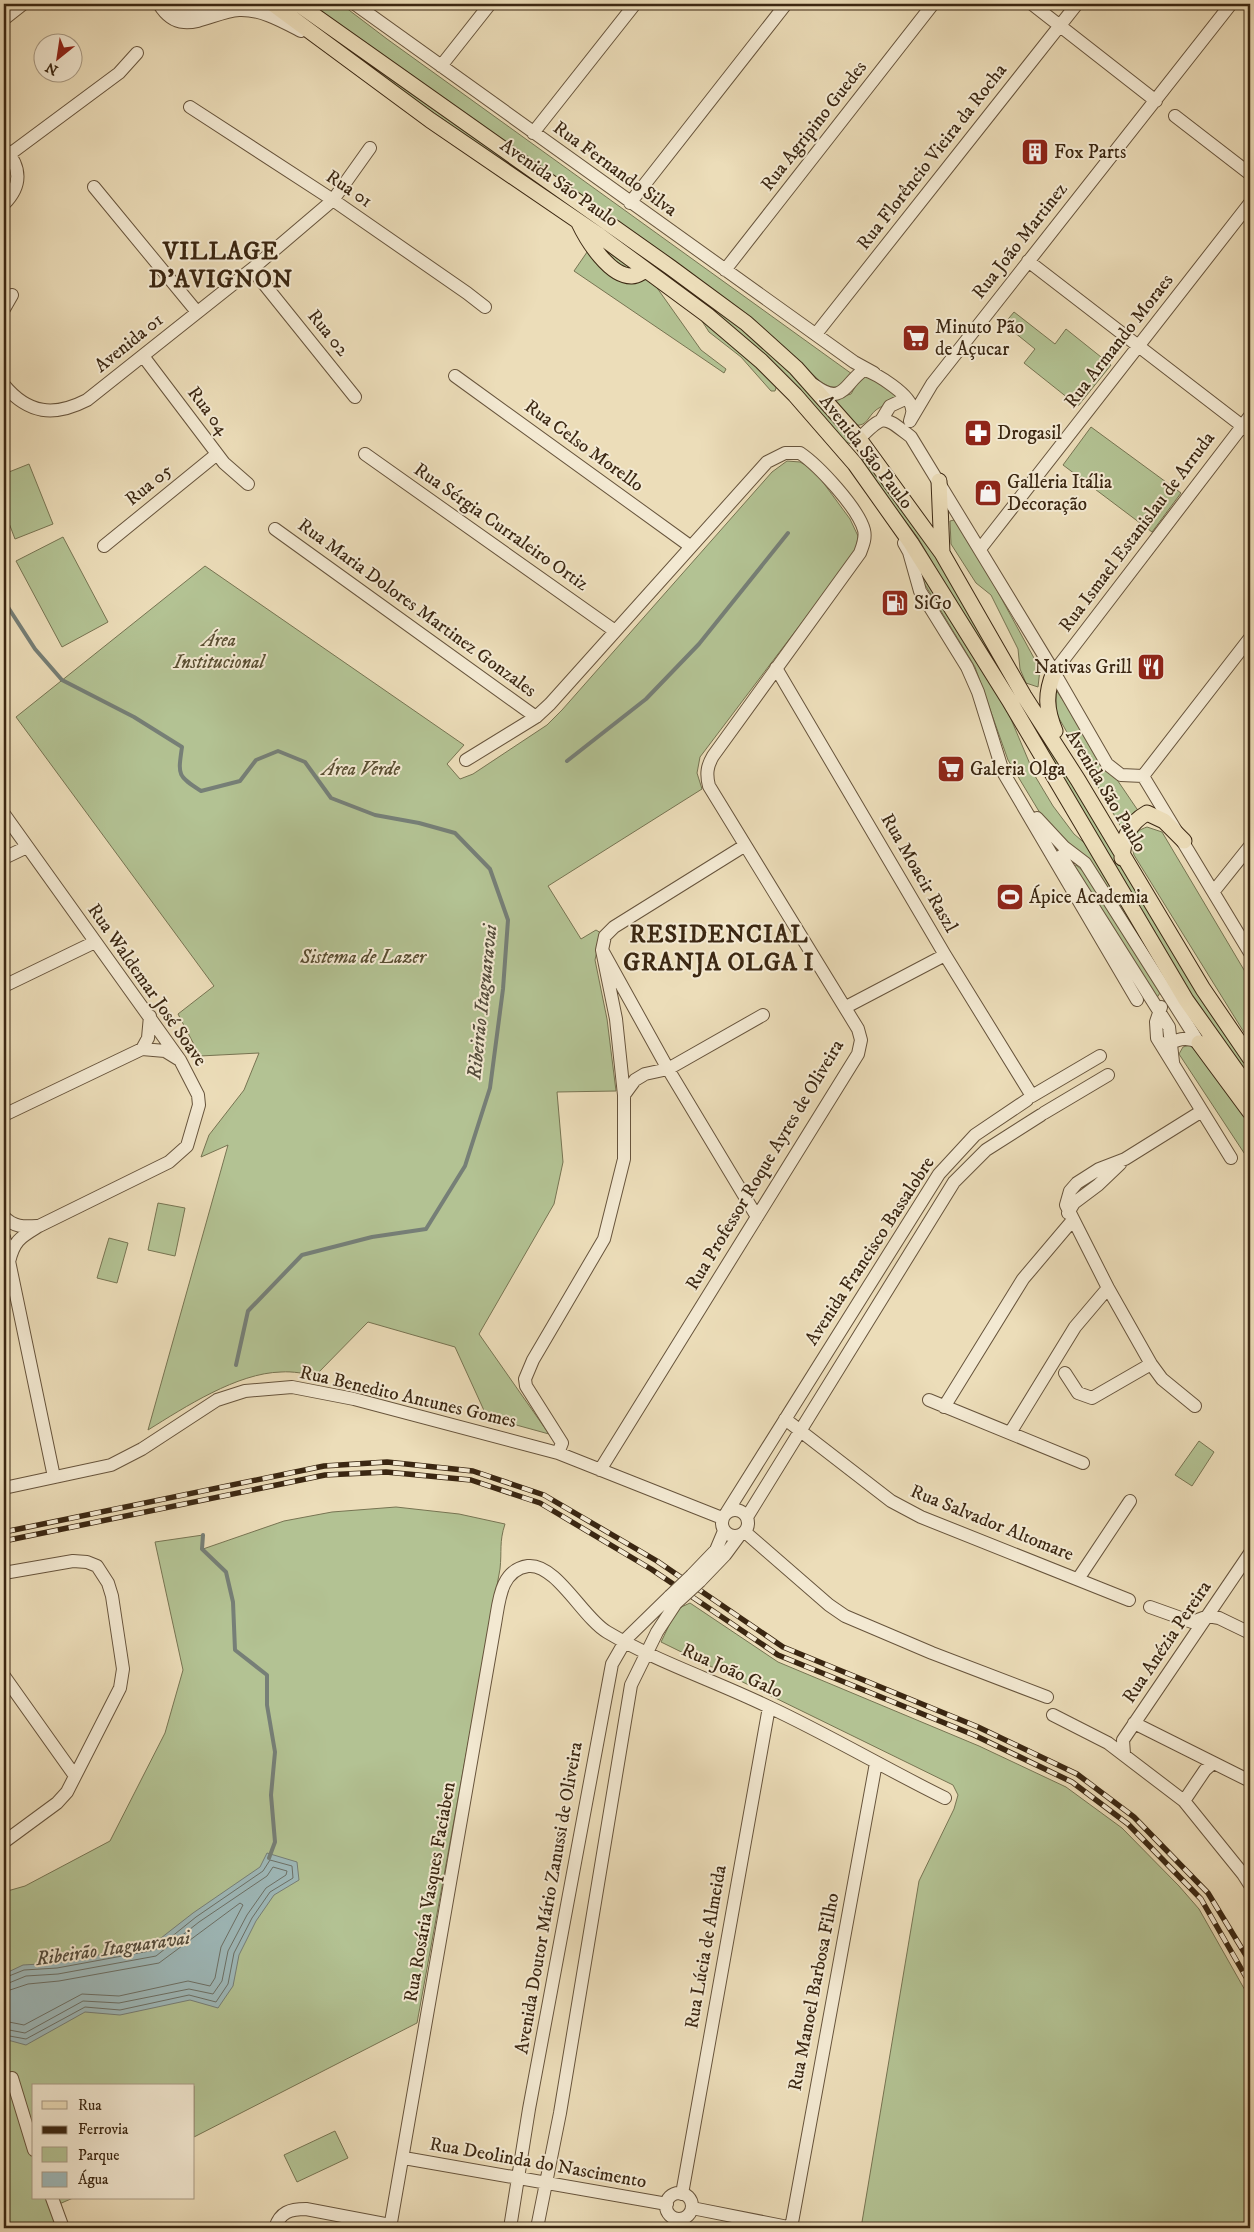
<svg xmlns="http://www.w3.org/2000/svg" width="1254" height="2232" viewBox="0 0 1254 2232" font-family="'IM FELL DW Pica',serif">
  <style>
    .green { fill: #b3c293; stroke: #777452 }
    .water { fill: #9eb9ba; stroke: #767f77 }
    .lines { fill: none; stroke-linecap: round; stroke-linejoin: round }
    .shore { stroke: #6c7066; stroke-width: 1 }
    .stream { stroke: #767f77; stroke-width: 4 }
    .minor-casing { stroke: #67543c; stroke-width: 14 }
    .major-casing { stroke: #3b2712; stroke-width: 17 }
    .minor { stroke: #f3e9d2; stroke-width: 12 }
    .major { stroke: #ecddb9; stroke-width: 15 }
    .rail-casing { stroke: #3b2712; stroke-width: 5.5 }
    .rail { stroke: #f3e9d2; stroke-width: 4; stroke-dasharray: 11; stroke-linecap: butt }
    .minor-bridge-casing { stroke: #67543c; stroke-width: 14; stroke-linecap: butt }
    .minor-bridge { stroke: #f3e9d2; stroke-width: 12 }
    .labels { text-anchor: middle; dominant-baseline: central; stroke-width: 4; stroke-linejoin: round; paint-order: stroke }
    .street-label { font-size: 19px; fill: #3b2712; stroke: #f3e9d2 }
    .poi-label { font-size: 19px; fill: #3b2712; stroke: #f3e9d2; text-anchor: start }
    .park-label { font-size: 19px; font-style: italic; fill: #594e32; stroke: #f3e9d2 }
    .water-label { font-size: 20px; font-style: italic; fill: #544c3c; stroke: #f3e9d2 }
    .district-label { font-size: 24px; font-weight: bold; letter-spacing: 1px; fill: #3b2712; stroke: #f3e9d2 }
  </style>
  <rect width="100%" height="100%" fill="#ecddb9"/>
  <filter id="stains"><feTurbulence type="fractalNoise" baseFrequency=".004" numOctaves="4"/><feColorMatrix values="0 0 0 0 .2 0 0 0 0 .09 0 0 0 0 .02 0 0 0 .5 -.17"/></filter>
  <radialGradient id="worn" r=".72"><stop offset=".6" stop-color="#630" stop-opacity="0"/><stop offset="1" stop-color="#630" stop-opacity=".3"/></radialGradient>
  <path class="green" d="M 279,4 L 291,4 L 693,287 L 776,356 L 854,441 L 851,444 L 846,442 L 637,256 Z
    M 308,4 L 341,4 L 387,39 L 852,374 L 841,387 L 830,387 L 822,383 L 774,339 Z
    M 594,242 L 655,285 L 701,350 L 726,369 L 724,373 L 574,271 Z
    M 1014,312 L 1055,344 L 1066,329 L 1111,365 L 1078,406 L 1024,363 L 1035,349 L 1004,324 Z
    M 700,318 L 777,385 L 775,391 L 771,391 L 741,357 L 709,332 Z
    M 866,375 L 892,392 L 897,399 C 891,403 881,406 876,410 C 868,416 867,427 855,425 L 830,400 L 851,394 L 858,382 Z
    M 1091,427 L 1181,493 L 1152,532 L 1063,465 Z
    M 866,457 L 923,534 L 1191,983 L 1250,1069 L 1250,1080 L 1189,995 L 918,538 L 862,463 L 862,458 Z
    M 787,461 L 800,462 L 814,470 L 850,519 L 858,536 L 856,551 L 700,757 L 697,773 L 702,789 L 548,886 L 581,939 L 596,930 L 601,933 L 595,960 L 607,1019 L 616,1091 L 557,1092 L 563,1162 L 554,1204 L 479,1334 L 549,1434 L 487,1417 L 455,1347 L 368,1322 L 316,1375 C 305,1374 293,1371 281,1372 C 237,1373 185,1407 148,1430 L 228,1145 L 201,1157 L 209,1135 L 244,1090 L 259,1053 L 200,1056 L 178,1014 L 214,986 L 16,717 L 205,566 L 464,745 L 447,764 L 460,779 L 473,774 L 547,725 L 562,710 L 772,472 Z
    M 29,464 L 53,524 L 15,539 L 4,510 L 4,474 Z
    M 958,519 L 1040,669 L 1038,687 L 1026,683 L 1020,669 L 1018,649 L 991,595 L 976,583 L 951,544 L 950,521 Z
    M 63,537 L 108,622 L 62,647 L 16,561 Z
    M 923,575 L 1000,693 L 1035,776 L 1053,806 L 1074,834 L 1088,846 L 1237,1078 L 1196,1030 L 1088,862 L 1046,823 L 1008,760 L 975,667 L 921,578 Z
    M 1056,690 L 1139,812 L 1121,827 L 1056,713 Z
    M 1147,827 L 1162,832 L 1250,980 L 1250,1042 L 1134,855 C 1130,840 1132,832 1147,827 Z
    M 1076,865 L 1083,871 L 1160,993 L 1156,999 L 1072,866 Z
    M 1190,1045 L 1195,1047 L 1250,1122 L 1250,1162 L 1179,1054 L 1183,1047 Z
    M 158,1203 L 185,1208 L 175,1256 L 148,1250 Z
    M 109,1238 L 128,1243 L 117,1283 L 97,1278 Z
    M 1199,1441 L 1214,1452 L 1192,1486 L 1175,1475 Z
    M 396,1507 L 459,1514 L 505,1524 C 499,1542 502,1551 500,1569 L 417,2023 L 194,2137 L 194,2086 L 34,2086 L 34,2198 L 73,2198 L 50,2208 L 56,2223 L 53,2228 L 4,2228 L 4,1892 L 25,1886 L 110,1841 L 165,1733 L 183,1670 L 155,1542 L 203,1535 L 203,1549 L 284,1521 L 332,1512 Z
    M 690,1603 L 778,1662 L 979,1746 L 1066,1787 L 1122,1828 L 1179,1886 L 1199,1909 L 1250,1999 L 1250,2228 L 861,2228 L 919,1881 L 954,1809 L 958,1795 L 953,1785 L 661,1642 L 677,1609 Z
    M 335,2131 L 348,2158 L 297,2182 L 284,2155 Z"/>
  <path class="water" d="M 267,1853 L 297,1862 L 299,1880 L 274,1895 L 256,1921 L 239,1955 L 233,1986 L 218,2008 L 190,2000 L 120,2015 L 85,2012 L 26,2045 L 4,2039 L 4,1974 L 23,1965 L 56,1963 L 152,1945 L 193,1913 L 260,1867 Z"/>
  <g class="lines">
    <path class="shore" d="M 4,1978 L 24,1970 L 57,1968 L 155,1950 L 196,1917 L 263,1871 L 270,1860 L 292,1866 L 293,1878 L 270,1892 L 252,1918 L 234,1953 L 228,1984 L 216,2002 L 189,1995 L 120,2010 L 85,2007 L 26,2039 L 4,2035
      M 4,1985 L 26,1976 L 58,1974 L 156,1956 L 199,1922 L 267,1876 L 273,1867 L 287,1871 L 286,1875 L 266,1888 L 247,1915 L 228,1951 L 222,1981 L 213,1994 L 189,1989 L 119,2003 L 83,2001 L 25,2033 L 4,2029
      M 4,1992 L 28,1984 L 59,1981 L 159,1963 L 240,1903 L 243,1905 L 221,1947 L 215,1978 L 210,1986 L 188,1981 L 119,1996 L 82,1994 L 24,2025 L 4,2021"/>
    <path class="stream" d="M 4,601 L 35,649 L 62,680 L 134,717 L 182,747 C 178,775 177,776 201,791 L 240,781 L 256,760 L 278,751 L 305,762 L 331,798 L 375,815 L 419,823 L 455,833 L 490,869 L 508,920 L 503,989 L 490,1088 L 465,1166 L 426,1229 L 372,1237 L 302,1255 L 248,1311 L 236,1365
      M 567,761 L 646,699 L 699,644 L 788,533
      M 203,1535 L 202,1549 L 226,1572 L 233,1602 L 235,1650 L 267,1675 L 267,1705 L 275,1752 L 271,1795 L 275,1842 L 269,1858"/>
    <g class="minor-casing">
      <path id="minor" d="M 159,4 C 181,40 209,12 239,10 C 261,9 282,21 301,31
        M 168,4 C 181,18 201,16 214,4
        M 355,4 L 854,362 L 874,373
        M 1032,4 L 1156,101
        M 4,19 L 23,4
        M 441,66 L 490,4
        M 190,107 L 333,200 L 467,293 L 485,307
        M 1175,116 L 1250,174
        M 533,133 L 635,4
        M 4,148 C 22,167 22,186 4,204
        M 10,154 L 119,73 L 137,53
        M 94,187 L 197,312
        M 630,203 L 786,4
        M 1028,261 L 1250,432
        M 252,269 L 355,397
        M 725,270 L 933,4
        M 4,309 L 12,295
        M 816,334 L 1077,4
        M 143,356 L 224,463 L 248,484
        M 455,376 L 690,546
        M 4,385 C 28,414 54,417 87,400 L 252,269 L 333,200 L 370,148
        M 814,385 C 844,407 844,383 864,370 C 876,373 911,395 912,409 C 913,412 911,417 910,421
        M 882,419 L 890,406 L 905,399
        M 910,421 L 932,384 L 1231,4
        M 859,439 C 884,413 884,416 911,437 L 1054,672 L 1107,764 L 1121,775 L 1143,776
        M 365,454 L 615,631
        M 275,529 L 536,717
        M 904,543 L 909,552 L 920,591 L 967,667 L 978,692 L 1003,772 L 1137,1000
        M 104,546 L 217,454
        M 980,549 L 1250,203
        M 776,668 L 945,955 L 1032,1096 L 1100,1056
        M 1054,672 L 1250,416
        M 466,760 L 536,717 L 550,704 L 767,462 L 785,453 L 800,453 C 819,466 858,508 864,530 C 866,538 863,545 860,553 L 713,756 C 707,766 706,774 709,786 L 858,1029 L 861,1040 L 858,1054 L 600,1470
        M 1143,776 L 1250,953
        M 1143,776 L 1250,638
        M 4,814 L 180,1060 L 198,1095 L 199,1105 L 187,1146 L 169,1162 L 39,1226 C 21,1237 14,1240 9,1262
        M 1037,818 L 1064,847 L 1085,863 L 1199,1043
        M 744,846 L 614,927 L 605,936 L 602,950 L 668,1069 L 757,1217
        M 1061,856 L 1169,1027 L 1173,1062
        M 4,858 L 27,847
        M 1214,891 L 1250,846
        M 4,986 L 95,942
        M 846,1007 L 945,955
        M 1161,1007 L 1156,1022 L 1157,1038 L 1231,1158
        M 1164,1046 C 1176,1040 1186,1035 1199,1043
        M 142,1049 L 148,1038 L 150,1016
        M 624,1095 L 635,1080 L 645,1074 L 668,1069 L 763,1015
        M 1044,1113 L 1108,1075
        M 4,1115 L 142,1049 L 165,1051 L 178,1059
        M 1068,1213 L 1074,1203 L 1098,1185 L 1120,1164
        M 4,1217 C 14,1227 23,1227 37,1226
        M 4,1237 L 54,1477
        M 1065,1373 L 1078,1393 L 1092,1398 L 1151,1364
        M 929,1400 L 1083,1463
        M 1195,1406 L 1162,1379 L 1151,1364 L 1108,1288 L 1066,1205 L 1070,1191 L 1077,1183 L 1099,1169 L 1125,1159 L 1202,1111
        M 944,1407 L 1023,1279 L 1072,1221
        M 785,1419 L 891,1501 L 921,1517 L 1129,1600
        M 1010,1433 L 1075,1327 L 1108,1288
        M 558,1453 L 562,1443 L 526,1386 L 525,1379 L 533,1360 L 604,1239 L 624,1159 L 624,1095 L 616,1019 L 602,950
        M 4,1488 L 111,1465 L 142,1449 L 217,1400 L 245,1391 L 292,1387 L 354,1399 L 558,1453 L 722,1518
        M722 1523a13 13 0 1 1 26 0a13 13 0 1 1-26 0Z
        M 727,1512 L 939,1174 L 975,1135 L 1027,1100
        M 747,1517 L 954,1182 L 986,1150 L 1041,1115
        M 745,1532 L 829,1605 L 845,1616 L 932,1653 L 1047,1697
        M 4,1573 L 73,1561 L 87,1562 L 97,1566 L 108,1583 L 112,1596 L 123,1669 L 120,1688 L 67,1792 L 57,1803 L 4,1842
        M 692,1575 L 716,1550 L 724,1531
        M 1078,1579 L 1130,1501
        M 700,1581 L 725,1555 L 739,1536
        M 1150,1607 L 1192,1622 L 1208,1616 L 1219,1618 L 1250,1633
        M 4,1676 L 75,1776
        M 1053,1715 L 1108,1743 L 1184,1801 L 1243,1874 L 1250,1885
        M 1134,1723 L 1250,1781
        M 1124,1754 L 1123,1740 L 1250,1553
        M 1184,1801 L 1205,1770 L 1213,1763
        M 12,2078 L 34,2150
        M 404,2158 L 667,2204
        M666 2206a13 13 0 1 1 26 0a13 13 0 1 1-26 0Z
        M 682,2194 L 769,1707
        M 52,2198 L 63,2228
        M 692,2208 L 793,2228
        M 275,2228 C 280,2212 290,2209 306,2209 L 390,2225
        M 390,2228 L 495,1624 C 499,1602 500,1570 528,1566 C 556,1563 583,1618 607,1632 C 659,1663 716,1681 769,1707 C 829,1735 886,1769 945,1798
        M 510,2228 L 529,2109 L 612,1664 L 627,1638 L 670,1596
        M 537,2228 L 560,2113 L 631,1685 L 657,1632 L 676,1603
        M 791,2228 L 876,1763"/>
    </g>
    <g class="major-casing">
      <path id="major" d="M 273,4 L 430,120 L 600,236 L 707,315 L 761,361 L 795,395 L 855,464 L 911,543 L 1009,700 L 1186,1000 L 1250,1090
        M 298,4 L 670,267 L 746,323 L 796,368 L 859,439 L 942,553 L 1024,696 L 1078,780 L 1203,989 L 1250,1058
        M 579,223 C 587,240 610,277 632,276 C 637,276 642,272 646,270
        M 939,481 L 942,553
        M 1054,672 C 1045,694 1046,709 1055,731
        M 1122,858 C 1124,837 1128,824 1147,813 L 1164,821 L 1184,841
        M 1199,1043 L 1250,1112"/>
    </g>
    <use href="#minor" class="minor"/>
    <use href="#major" class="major"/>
    <g class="rail-casing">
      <path id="rail" d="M 4,1532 L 324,1466 L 387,1462 L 473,1471 L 544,1495 L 657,1561 L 783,1647 L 978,1727 L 1077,1774 L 1134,1817 L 1208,1893 L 1250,1962
        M 4,1541 L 325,1475 L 386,1472 L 471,1480 L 540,1503 L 651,1569 L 778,1655 L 974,1735 L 1072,1782 L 1128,1824 L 1201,1899 L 1250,1984"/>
    </g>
    <use href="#rail" class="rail"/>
    <g class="minor-bridge-casing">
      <path id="minor-bridge" d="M 670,1596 L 692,1575
        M 676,1603 L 700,1581"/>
    </g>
    <use href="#minor-bridge" class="minor-bridge"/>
  </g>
  <defs>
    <g id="building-square" transform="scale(1.4375)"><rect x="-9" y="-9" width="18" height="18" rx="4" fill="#8f2418" stroke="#f3e9d2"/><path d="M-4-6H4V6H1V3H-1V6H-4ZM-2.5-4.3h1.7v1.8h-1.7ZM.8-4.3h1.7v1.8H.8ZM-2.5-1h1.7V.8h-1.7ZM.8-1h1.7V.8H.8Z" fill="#fff"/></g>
    <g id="supermarket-square" transform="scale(1.4375)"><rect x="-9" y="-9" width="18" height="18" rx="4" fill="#8f2418" stroke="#f3e9d2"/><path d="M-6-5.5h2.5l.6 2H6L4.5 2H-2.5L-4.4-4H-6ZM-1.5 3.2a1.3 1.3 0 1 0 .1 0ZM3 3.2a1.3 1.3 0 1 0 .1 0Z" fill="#fff"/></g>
    <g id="pharmacy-square" transform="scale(1.4375)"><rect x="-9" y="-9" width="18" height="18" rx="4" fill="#8f2418" stroke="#f3e9d2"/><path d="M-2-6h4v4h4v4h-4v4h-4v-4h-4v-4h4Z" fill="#fff"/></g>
    <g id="shop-square" transform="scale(1.4375)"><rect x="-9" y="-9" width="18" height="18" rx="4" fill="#8f2418" stroke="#f3e9d2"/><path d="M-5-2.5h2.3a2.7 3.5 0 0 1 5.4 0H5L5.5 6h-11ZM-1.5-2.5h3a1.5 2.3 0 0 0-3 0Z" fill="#fff"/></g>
    <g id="fuel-square" transform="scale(1.4375)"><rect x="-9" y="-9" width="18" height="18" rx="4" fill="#8f2418" stroke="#f3e9d2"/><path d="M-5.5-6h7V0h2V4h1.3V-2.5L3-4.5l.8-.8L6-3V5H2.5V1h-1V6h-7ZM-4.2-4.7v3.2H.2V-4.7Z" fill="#fff"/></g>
    <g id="restaurant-square" transform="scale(1.4375)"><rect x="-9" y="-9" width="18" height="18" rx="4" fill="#8f2418" stroke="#f3e9d2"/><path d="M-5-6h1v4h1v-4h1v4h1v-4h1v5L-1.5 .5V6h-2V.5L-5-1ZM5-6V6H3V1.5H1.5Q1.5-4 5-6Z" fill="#fff"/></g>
    <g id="stadium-square" transform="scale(1.4375)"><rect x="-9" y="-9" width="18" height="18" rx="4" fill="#8f2418" stroke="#f3e9d2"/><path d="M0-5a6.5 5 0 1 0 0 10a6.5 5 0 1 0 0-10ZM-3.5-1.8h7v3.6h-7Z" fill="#fff"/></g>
  </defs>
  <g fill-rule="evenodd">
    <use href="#building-square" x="1035" y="152"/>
    <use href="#supermarket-square" x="916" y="338"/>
    <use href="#pharmacy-square" x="978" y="433"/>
    <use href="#shop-square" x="988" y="493"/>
    <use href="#fuel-square" x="895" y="603"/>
    <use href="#restaurant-square" x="1151" y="667"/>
    <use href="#supermarket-square" x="951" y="769"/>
    <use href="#stadium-square" x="1010" y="897"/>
  </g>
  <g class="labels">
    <g class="street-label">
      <text transform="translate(814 126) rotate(-52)">Rua Agripino Guedes</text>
      <text transform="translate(932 157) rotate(-52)">Rua Florêncio Vieira da Rocha</text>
      <text transform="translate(615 169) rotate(36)">Rua Fernando Silva</text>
      <text transform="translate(559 183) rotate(35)">Avenida São Paulo</text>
      <text transform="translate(349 189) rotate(34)">Rua 01</text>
      <text transform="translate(1020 241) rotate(-52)">Rua João Martinez</text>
      <text transform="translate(328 333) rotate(51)">Rua 02</text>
      <text transform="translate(1119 341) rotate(-52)">Rua Armando Moraes</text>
      <text transform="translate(129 343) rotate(-39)">Avenida 01</text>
      <text transform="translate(208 411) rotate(53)">Rua 04</text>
      <text transform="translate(584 446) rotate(36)">Rua Celso Morello</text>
      <text transform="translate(866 452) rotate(52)">Avenida São Paulo</text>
      <text transform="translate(149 485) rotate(-39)">Rua 05</text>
      <text transform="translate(501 527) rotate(35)">Rua Sérgia Curraleiro Ortiz</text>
      <text transform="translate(1137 532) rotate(-53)">Rua Ismael Estanislau de Arruda</text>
      <text transform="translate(417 608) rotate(36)">Rua Maria Dolores Martinez Gonzales</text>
      <text transform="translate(1106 791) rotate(59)">Avenida São Paulo</text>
      <text transform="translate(919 873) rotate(60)">Rua Moacir Raszl</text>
      <text transform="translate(147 985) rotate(55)">Rua Waldemar José Soave</text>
      <text transform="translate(765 1165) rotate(-59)">Rua Professor Roque Ayres de Oliveira</text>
      <text transform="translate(870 1251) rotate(-57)">Avenida Francisco Bassalobre</text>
      <text transform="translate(408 1397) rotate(13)">Rua Benedito Antunes Gomes</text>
      <text transform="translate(992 1523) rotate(22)">Rua Salvador Altomare</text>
      <text transform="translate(1167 1642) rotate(-56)">Rua Anézia Pereira</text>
      <text transform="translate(732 1671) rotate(24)">Rua João Galo</text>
      <text transform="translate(430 1892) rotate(-80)">Rua Rosária Vasques Faciaben</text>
      <text transform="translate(549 1898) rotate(-80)">Avenida Doutor Mário Zanussi de Oliveira</text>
      <text transform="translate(706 1947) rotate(-80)">Rua Lúcia de Almeida</text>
      <text transform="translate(814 1992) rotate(-79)">Rua Manoel Barbosa Filho</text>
      <text transform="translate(538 2163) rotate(10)">Rua Deolinda do Nascimento</text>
    </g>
    <g class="poi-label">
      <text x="1054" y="152">Fox Parts</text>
      <text x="935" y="327">Minuto Pão<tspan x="935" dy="22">de Açucar</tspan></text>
      <text x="997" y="433">Drogasil</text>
      <text x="1007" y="482">Galleria Itália<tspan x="1007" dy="22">Decoração</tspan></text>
      <text x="914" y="603">SiGo</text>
      <text x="1132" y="667" text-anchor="end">Nativas Grill</text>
      <text x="970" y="769">Galeria Olga</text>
      <text x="1029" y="897">Ápice Academia</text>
    </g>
    <g class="park-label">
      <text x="219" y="640">Área<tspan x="219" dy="22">Institucional</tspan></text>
      <text x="361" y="769">Área Verde</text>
      <text x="363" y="957">Sistema de Lazer</text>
    </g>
    <g class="water-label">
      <text transform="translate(483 1002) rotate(-84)">Ribeirão Itaguaravai</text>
      <text transform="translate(113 1949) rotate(-8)">Ribeirão Itaguaravai</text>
    </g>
    <g class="district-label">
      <text x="221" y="252">VILLAGE<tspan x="221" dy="28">D'AVIGNON</tspan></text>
      <text x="719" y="935">RESIDENCIAL<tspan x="719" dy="28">GRANJA OLGA I</tspan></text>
    </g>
  </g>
  <rect width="1254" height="2232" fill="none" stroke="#ecddb9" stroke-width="20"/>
  <rect x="5" y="5" width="1244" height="2222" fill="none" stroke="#3b2712" stroke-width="2.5"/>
  <rect x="10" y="10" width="1234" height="2212" fill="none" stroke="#3b2712"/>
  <rect x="32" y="2084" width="162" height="115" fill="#f3e9d2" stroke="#a99b85"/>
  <rect x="42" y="2101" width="25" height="8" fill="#ecddb9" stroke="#a99b85"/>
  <text x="78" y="2110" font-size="15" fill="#3b2712">Rua</text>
  <rect x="42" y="2126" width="25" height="8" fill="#3b2712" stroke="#a99b85"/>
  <text x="78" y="2134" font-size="15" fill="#3b2712">Ferrovia</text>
  <rect x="42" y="2147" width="25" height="15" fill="#b3c293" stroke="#a99b85"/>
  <text x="78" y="2160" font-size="15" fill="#3b2712">Parque</text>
  <rect x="42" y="2172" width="25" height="15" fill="#9eb9ba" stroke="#a99b85"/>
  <text x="78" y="2184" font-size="15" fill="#3b2712">Água</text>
  <g transform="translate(58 58) rotate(210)"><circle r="24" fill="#f3e9d2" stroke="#a99b85"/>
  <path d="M0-4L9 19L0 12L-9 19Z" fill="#8f2418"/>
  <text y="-8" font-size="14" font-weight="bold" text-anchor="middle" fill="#3b2712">N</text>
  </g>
  <rect width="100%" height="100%" filter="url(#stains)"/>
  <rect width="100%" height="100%" fill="url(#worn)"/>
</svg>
